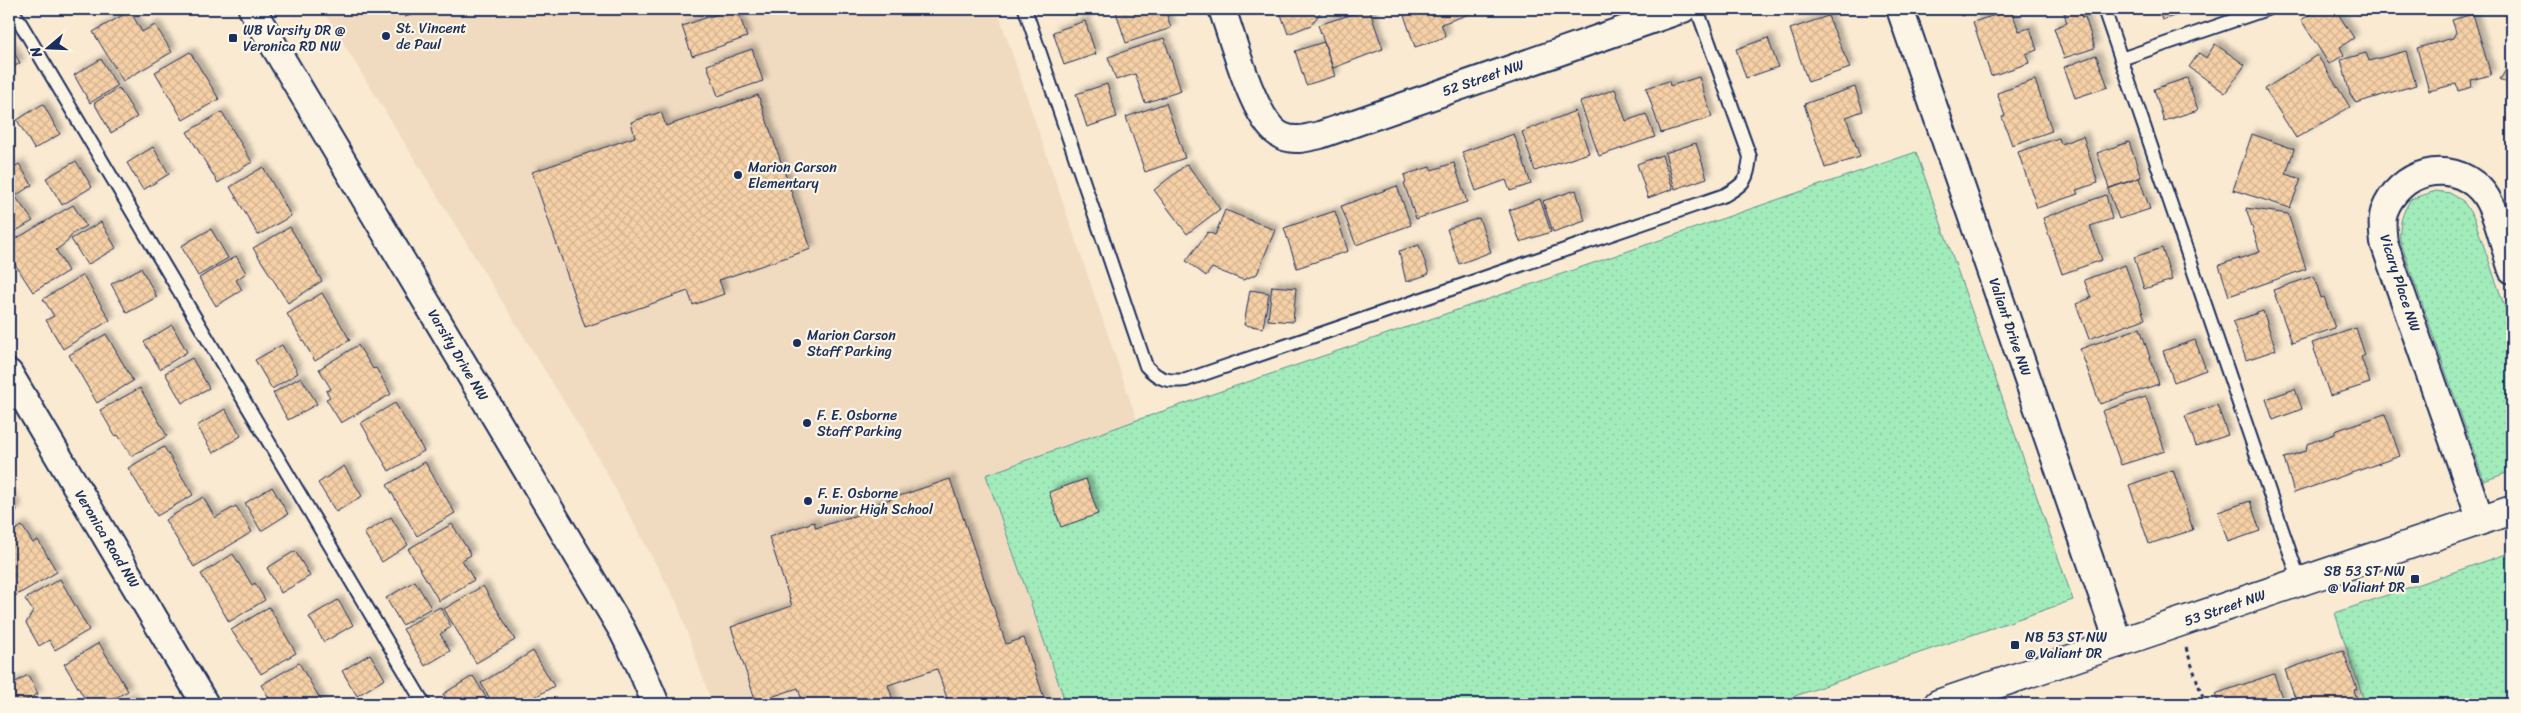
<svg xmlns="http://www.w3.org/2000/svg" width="2521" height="713" viewBox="0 0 2521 713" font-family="Sriracha,sans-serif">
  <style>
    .built { fill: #f0dbc1 }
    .park { fill: url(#park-dots); stroke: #5e8e8c }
    .building { fill: url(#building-cross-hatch); stroke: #1b2f5e; filter: url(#shadow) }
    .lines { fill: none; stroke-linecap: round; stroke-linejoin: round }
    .service-casing { stroke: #1b2f5e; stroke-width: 16 }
    .minor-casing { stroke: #1b2f5e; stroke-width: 30 }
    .tertiary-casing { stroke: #1b2f5e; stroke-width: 31 }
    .path { stroke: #1b2f5e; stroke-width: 3; stroke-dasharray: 4 4; stroke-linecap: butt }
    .service { stroke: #fcf5e5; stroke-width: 12 }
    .minor { stroke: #fcf5e5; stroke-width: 26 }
    .tertiary { stroke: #fcf5e5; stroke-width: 28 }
    .poi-dot { fill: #1b2f5e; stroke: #fcf5e5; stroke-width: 2 }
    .labels { text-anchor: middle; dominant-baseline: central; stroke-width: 4.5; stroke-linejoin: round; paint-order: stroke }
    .poi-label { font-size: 14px; fill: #1b2f5e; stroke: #fcf5e5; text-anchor: start }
    .street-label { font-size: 14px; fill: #1b2f5e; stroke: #fcf5e5 }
  </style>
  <defs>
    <pattern id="park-dots" width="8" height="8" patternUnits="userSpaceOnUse" patternTransform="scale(1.25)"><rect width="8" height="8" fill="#a2ecbb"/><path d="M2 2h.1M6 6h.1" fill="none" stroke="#8bcba3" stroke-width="1.8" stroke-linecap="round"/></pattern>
    <pattern id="building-cross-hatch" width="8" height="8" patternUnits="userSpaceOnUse" patternTransform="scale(1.25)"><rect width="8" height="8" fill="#f6d0a6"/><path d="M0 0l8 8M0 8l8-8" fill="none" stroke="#d2b391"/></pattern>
    <filter id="shadow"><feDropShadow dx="4.5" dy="-4.5" stdDeviation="2.5" flood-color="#0004"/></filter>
  </defs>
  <rect width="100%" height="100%" fill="#faead2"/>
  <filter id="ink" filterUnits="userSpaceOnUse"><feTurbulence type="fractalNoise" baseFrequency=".02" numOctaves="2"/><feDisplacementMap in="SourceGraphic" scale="10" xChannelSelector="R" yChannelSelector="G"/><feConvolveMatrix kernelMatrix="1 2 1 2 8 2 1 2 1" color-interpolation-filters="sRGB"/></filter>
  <g filter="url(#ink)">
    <path class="built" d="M 322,9 L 997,9 L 1137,420 L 986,475 L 1066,704 L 712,704 L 677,603 L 595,452 Z"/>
    <path class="park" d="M 1916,152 L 2073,600 L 1772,704 L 1066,704 L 986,475 L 1137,420 Z
      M 2436,191 L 2450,193 L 2463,201 L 2474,218 L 2512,328 L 2512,471 L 2484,481 L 2400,240 C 2399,223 2402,213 2411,199 Z
      M 2512,552 L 2512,704 L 2365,704 L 2335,613 Z"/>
    <path class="building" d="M 402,9 L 428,9 L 405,17 Z
      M 732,9 L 737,9 L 747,37 L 692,56 L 682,26 Z
      M 1115,9 L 1170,9 L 1166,12 L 1171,28 L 1126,43 Z
      M 1279,9 L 1318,9 L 1320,13 L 1311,25 L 1288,34 Z
      M 1369,9 L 1383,49 L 1333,68 L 1318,25 Z
      M 1405,9 L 1477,9 L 1478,11 L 1441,24 L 1446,37 L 1415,47 L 1404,15 L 1406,14 Z
      M 1958,9 L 1982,9 L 1961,16 Z
      M 2079,9 L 2082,18 L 2085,17 L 2095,48 L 2064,58 L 2054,28 L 2067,23 L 2064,13 Z
      M 2158,9 L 2192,9 L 2192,10 L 2162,20 Z
      M 2325,9 L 2335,9 L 2354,38 L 2340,47 L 2344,55 L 2329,64 L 2301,20 L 2316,11 L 2318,13 Z
      M 2011,10 L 2019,31 L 2030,28 L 2037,50 L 2026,54 L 2029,63 L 1991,76 L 1973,22 Z
      M 130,11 L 142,32 L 155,25 L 172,52 L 123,81 L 93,32 Z
      M 2473,14 L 2491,75 L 2471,80 L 2472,87 L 2458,91 L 2456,84 L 2429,91 L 2417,48 L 2453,38 L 2456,32 L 2452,20 Z
      M 1828,16 L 1850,68 L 1808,82 L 1790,29 Z
      M 1085,21 L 1096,54 L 1064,65 L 1053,32 Z
      M 1164,38 L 1181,91 L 1145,103 L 1135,74 L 1116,80 L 1108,57 Z
      M 1768,38 L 1778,67 L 1746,78 L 1736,49 Z
      M 1324,42 L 1335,76 L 1306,85 L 1295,51 Z
      M 9,44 L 20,63 L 9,70 Z
      M 2215,44 L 2245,65 L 2225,93 L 2189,67 L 2199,53 L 2206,58 Z
      M 752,49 L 763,81 L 718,96 L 707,65 Z
      M 2406,51 L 2416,85 L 2356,103 L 2350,94 L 2341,60 L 2366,53 L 2369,61 Z
      M 190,52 L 219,99 L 183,120 L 155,72 Z
      M 2096,55 L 2108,87 L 2075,98 L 2064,67 Z
      M 2317,55 L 2350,107 L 2296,138 L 2265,89 Z
      M 101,59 L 117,86 L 90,103 L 74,75 Z
      M 2512,61 L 2512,86 L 2500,79 Z
      M 1699,77 L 1712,117 L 1661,133 L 1646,88 L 1669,81 L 1670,86 Z
      M 2187,78 L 2198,110 L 2164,121 L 2154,89 Z
      M 2035,80 L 2052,131 L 2012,145 L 2002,117 L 2005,116 L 1997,93 Z
      M 1107,84 L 1117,117 L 1087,127 L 1076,94 Z
      M 1855,87 L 1863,111 L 1846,117 L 1860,157 L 1825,168 L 1804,104 Z
      M 119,88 L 137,117 L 111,133 L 94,103 Z
      M 1615,89 L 1626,121 L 1646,114 L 1655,137 L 1599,156 L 1580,102 Z
      M 758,95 L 811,249 L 719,280 L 724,294 L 693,305 L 688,291 L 585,327 L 532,172 L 635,137 L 631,122 L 661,112 L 666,126 Z
      M 1166,103 L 1185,158 L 1145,172 L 1126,117 Z
      M 43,104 L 60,134 L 34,149 L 17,120 Z
      M 1575,111 L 1589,153 L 1535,171 L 1522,132 Z
      M 222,112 L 252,162 L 218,183 L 187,132 Z
      M 1514,134 L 1531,184 L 1510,191 L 1506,180 L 1476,191 L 1462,152 Z
      M 2252,134 L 2294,149 L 2286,174 L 2301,179 L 2290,208 L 2233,190 Z
      M 2083,136 L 2098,183 L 2076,190 L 2078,194 L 2037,208 L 2018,152 L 2059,138 L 2061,144 Z
      M 2129,142 L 2141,177 L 2109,188 L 2097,153 Z
      M 1696,143 L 1707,178 L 1675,189 L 1665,153 Z
      M 153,147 L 169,174 L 143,190 L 127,163 Z
      M 1662,155 L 1673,189 L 1648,198 L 1637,164 Z
      M 76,161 L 92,187 L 62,205 L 46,178 Z
      M 1454,163 L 1467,202 L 1416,219 L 1404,183 L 1406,182 L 1404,175 L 1430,167 L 1432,170 Z
      M 19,164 L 32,185 L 15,196 L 33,221 L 9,235 L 9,170 Z
      M 1187,164 L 1220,209 L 1187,234 L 1154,190 Z
      M 263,167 L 291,216 L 258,235 L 230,187 Z
      M 2139,178 L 2150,209 L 2119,219 L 2108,189 Z
      M 1397,186 L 1411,225 L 1356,245 L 1341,206 Z
      M 1576,190 L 1585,221 L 1553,232 L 1543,201 Z
      M 2106,195 L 2112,219 L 2090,226 L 2102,260 L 2062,274 L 2043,218 Z
      M 1540,199 L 1551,232 L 1520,242 L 1509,210 Z
      M 73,205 L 86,226 L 73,233 L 67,242 L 56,250 L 68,271 L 33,292 L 9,255 L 9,243 Z
      M 2246,208 L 2288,214 L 2306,269 L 2229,296 L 2219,265 L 2260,252 Z
      M 1225,210 L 1275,230 L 1257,274 L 1243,280 L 1212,268 L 1206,276 L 1186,261 L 1208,232 L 1215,235 Z
      M 1335,211 L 1348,251 L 1297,268 L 1284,228 Z
      M 1479,218 L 1491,252 L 1459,264 L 1447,229 Z
      M 101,222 L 116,248 L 87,265 L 71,239 Z
      M 290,227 L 322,281 L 288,303 L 253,248 Z
      M 211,229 L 228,258 L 198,276 L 181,246 Z
      M 1419,245 L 1429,274 L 1406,282 L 1399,251 Z
      M 2162,248 L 2172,280 L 2144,289 L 2134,257 Z
      M 236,256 L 246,273 L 236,280 L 242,290 L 216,306 L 199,278 Z
      M 2125,265 L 2145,319 L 2089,339 L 2076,304 L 2091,298 L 2084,280 Z
      M 141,268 L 157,297 L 127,313 L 111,284 Z
      M 83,275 L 110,320 L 63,349 L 46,320 L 54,316 L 43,299 Z
      M 2314,276 L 2321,298 L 2324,297 L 2335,328 L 2292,343 L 2273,290 Z
      M 1272,286 L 1296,288 L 1293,322 L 1268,320 Z
      M 1250,290 L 1269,293 L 1263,328 L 1244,325 Z
      M 322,293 L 350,340 L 315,361 L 287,314 Z
      M 2263,311 L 2276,350 L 2246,360 L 2233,322 Z
      M 172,325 L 187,352 L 160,369 L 144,342 Z
      M 2140,328 L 2159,384 L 2100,404 L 2080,349 Z
      M 2356,328 L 2365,355 L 2361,357 L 2370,383 L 2330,396 L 2312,343 Z
      M 106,334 L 133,381 L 97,403 L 69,355 Z
      M 2195,340 L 2206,370 L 2174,382 L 2163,351 Z
      M 282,345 L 298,373 L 272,389 L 255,360 Z
      M 358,345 L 373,369 L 376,368 L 391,394 L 341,423 L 326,399 L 330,397 L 326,391 L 331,389 L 319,369 Z
      M 192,358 L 209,388 L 182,403 L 165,373 Z
      M 301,377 L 317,404 L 288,420 L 273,393 Z
      M 140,388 L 167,436 L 131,456 L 118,435 L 115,436 L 100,410 Z
      M 2295,389 L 2302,409 L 2273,420 L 2266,399 Z
      M 2146,397 L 2165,451 L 2121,465 L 2102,411 Z
      M 395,403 L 424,451 L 389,471 L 361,423 Z
      M 2217,405 L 2228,435 L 2196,446 L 2185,416 Z
      M 225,409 L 241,436 L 213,453 L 197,426 Z
      M 2385,414 L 2400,456 L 2294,493 L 2284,458 L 2306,451 L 2307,444 L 2335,434 L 2335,431 Z
      M 164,447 L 193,495 L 157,516 L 128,468 Z
      M 425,462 L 455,513 L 417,536 L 387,485 Z
      M 344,466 L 362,496 L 336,512 L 318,483 Z
      M 2173,470 L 2193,530 L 2149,544 L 2129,485 Z
      M 950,479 L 1006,644 L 1024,638 L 1046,704 L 949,704 L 937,669 L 888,685 L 894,704 L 803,704 L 798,688 L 756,702 L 731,627 L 792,606 L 769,537 L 814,522 L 816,528 L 872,510 L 870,506 Z
      M 1086,479 L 1098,514 L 1061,527 L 1049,492 Z
      M 272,487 L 288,514 L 261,531 L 245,503 Z
      M 9,495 L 17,510 L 9,515 Z
      M 203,497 L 215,518 L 236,506 L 252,532 L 194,567 L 165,520 Z
      M 2250,501 L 2260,531 L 2228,542 L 2218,512 Z
      M 391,517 L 408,545 L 382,562 L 364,533 Z
      M 452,524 L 471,555 L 462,560 L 474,580 L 439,601 L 408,549 Z
      M 22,526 L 33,543 L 38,540 L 57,572 L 15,596 L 9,585 L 9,534 Z
      M 295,551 L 310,576 L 281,593 L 267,568 Z
      M 233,554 L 252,585 L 255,583 L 265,600 L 229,622 L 201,574 Z
      M 60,579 L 89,630 L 55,650 L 49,640 L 39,646 L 26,623 L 33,611 L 25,599 Z
      M 415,581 L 431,608 L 402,625 L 386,598 Z
      M 483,586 L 515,640 L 476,663 L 444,609 Z
      M 338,600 L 353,625 L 324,642 L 309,617 Z
      M 269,607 L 296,653 L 261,674 L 231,630 Z
      M 440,607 L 451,627 L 440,634 L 450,651 L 425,666 L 403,629 Z
      M 99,643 L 128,691 L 104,704 L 88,704 L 64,664 Z
      M 2343,650 L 2357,689 L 2354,690 L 2357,699 L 2343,704 L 2321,704 L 2320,702 L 2313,704 L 2297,704 L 2285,670 Z
      M 533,651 L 554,686 L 523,704 L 493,704 L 481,683 Z
      M 370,654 L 385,679 L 357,696 L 342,671 Z
      M 299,663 L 323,704 L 273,704 L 261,685 Z
      M 2274,674 L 2284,704 L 2219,704 L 2215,694 Z
      M 28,675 L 38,694 L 19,704 L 9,704 L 9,686 Z
      M 473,676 L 490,704 L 449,704 L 443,694 Z
      M 131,697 L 135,704 L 118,704 Z"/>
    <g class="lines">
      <g class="service-casing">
        <path id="service" d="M 12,9 L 424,704
          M 1025,9 L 1146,366 C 1159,380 1168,382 1186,380 L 1725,195 C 1746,183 1747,180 1750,157 L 1697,9
          M 2104,9 L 2300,582
          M 2121,59 L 2267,9"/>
      </g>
      <g class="minor-casing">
        <path id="minor" d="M 252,9 L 622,630 L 639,664 L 656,704
          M 1222,9 C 1233,38 1254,124 1282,136 C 1295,142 1307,138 1320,135 L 1683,9
          M 1900,9 L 2119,644
          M 9,373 L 205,704
          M 2481,521 L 2384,243 C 2383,233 2381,222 2384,212 C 2398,172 2449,157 2480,189 C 2496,205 2504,247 2512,270"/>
      </g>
      <g class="tertiary-casing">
        <path id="tertiary" d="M 1938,704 L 2512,510"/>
      </g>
      <path class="path" d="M 2186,648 L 2205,704"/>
      <use href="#service" class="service"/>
      <use href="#minor" class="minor"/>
      <use href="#tertiary" class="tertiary"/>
    </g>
  </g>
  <g class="poi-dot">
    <circle cx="386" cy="36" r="5"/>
    <rect x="228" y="33" width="10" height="10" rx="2.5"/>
    <circle cx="738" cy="175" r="5"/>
    <circle cx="797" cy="343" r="5"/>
    <circle cx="807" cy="423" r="5"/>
    <circle cx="808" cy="501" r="5"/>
    <rect x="2410" y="574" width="10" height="10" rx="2.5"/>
    <rect x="2010" y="640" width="10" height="10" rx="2.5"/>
  </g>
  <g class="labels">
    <g class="poi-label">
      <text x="396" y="28">St. Vincent<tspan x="396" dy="16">de Paul</tspan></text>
      <text x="243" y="30">WB Varsity DR @<tspan x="243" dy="16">Veronica RD NW</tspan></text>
      <text x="748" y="167">Marion Carson<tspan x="748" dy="16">Elementary</tspan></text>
      <text x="807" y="335">Marion Carson<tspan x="807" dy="16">Staff Parking</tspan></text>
      <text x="817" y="415">F. E. Osborne<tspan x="817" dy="16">Staff Parking</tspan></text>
      <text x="818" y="493">F. E. Osborne<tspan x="818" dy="16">Junior High School</tspan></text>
      <text x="2405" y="571" text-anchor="end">SB 53 ST NW<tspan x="2405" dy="16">@ Valiant DR</tspan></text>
      <text x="2025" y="637">NB 53 ST NW<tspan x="2025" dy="16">@ Valiant DR</tspan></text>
    </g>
    <g class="street-label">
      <text transform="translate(1483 78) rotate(-19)">52 Street NW</text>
      <text transform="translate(2400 283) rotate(72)">Vicary Place NW</text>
      <text transform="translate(2010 327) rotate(71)">Valiant Drive NW</text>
      <text transform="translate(458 355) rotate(59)">Varsity Drive NW</text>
      <text transform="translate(107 539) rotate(59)">Veronica Road NW</text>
      <text transform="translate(2225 608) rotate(-19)">53 Street NW</text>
    </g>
  </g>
  <rect width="2521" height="713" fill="none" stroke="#fcf5e5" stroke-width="30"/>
  <rect x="15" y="15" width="2491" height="683" fill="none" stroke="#1b2f5e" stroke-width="2" filter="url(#ink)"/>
  <g transform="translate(48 48) rotate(251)" stroke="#fcf5e5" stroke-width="4" paint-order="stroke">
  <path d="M0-4L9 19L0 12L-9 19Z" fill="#1b2f5e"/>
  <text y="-8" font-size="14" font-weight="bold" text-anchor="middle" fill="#1b2f5e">N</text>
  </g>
</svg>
